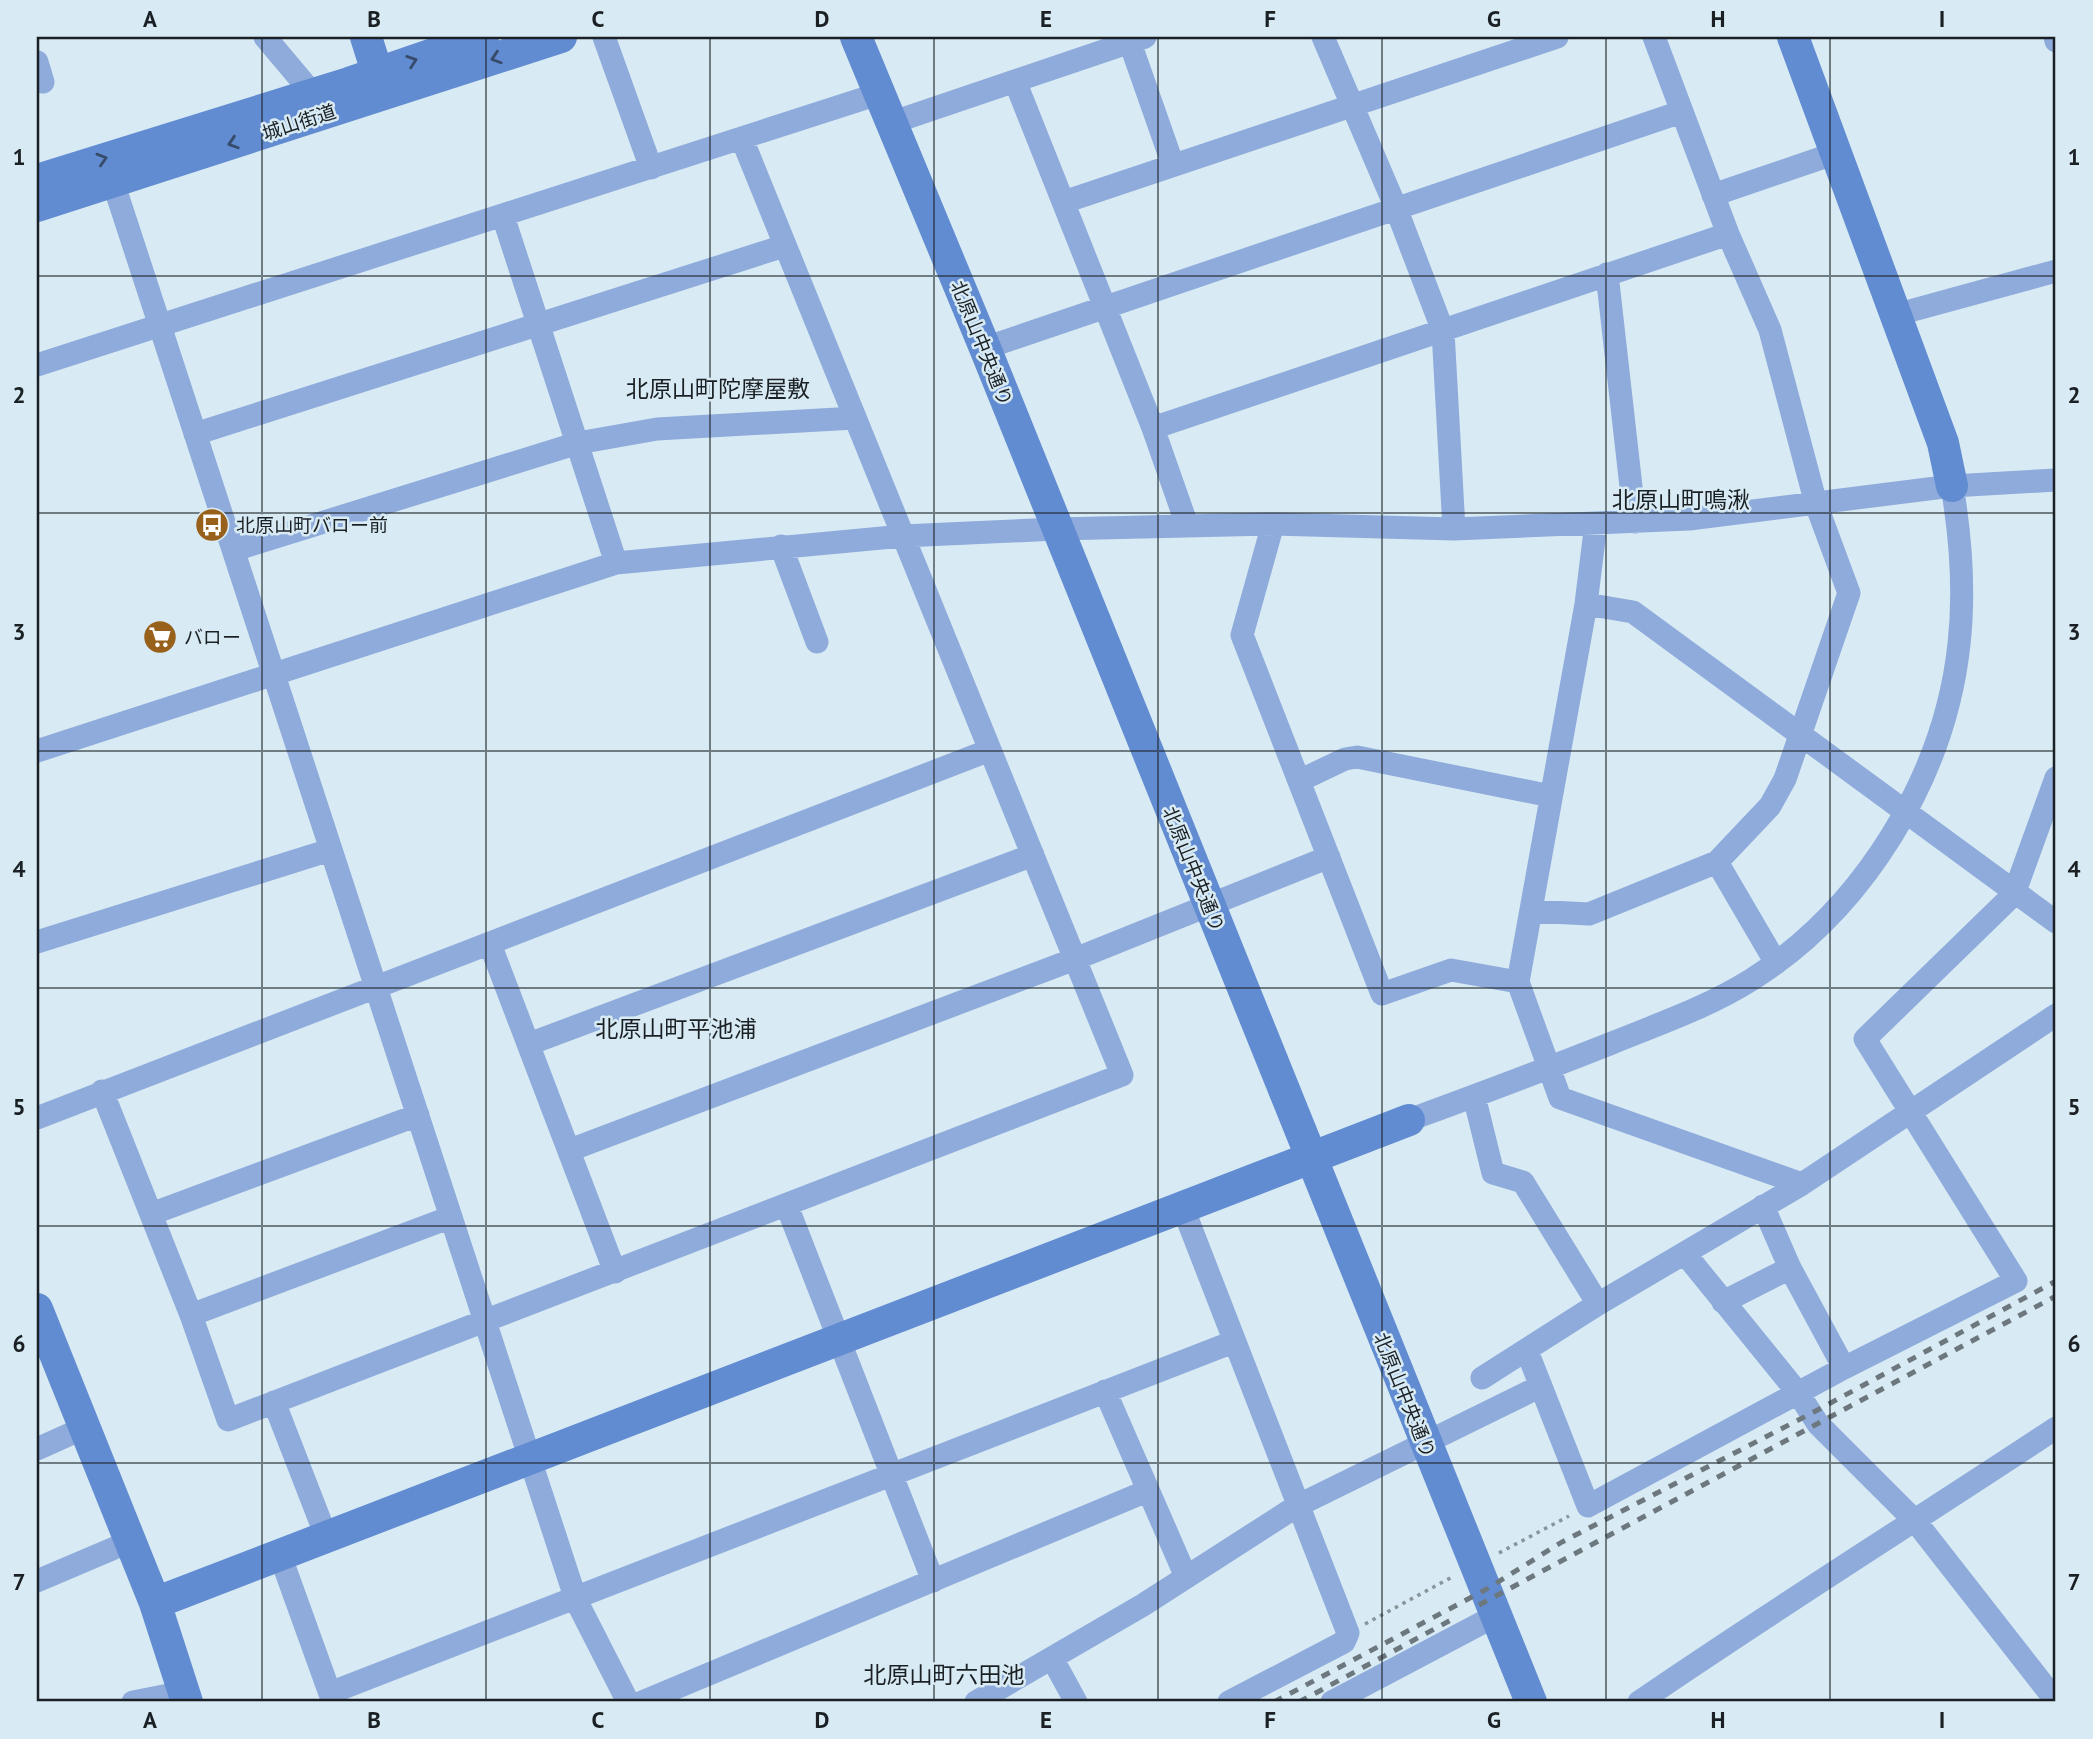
<svg xmlns="http://www.w3.org/2000/svg" width="2093" height="1739" viewBox="0 0 2093 1739" font-family="'PT Sans','Noto Sans JP',sans-serif">
  <style>
    .lines { fill: none; stroke-linecap: round; stroke-linejoin: round }
    .path { stroke: #88959b; stroke-width: 3.5; stroke-dasharray: 3.5 5; stroke-linecap: butt }
    .street { stroke: #8eabdb; stroke-width: 23 }
    .secondary { stroke: #628cd2; stroke-width: 32 }
    .rail { stroke: #6d787e; stroke-width: 5; stroke-dasharray: 9 9; stroke-linecap: butt }
    .oneway { stroke: #374b6a }
    .grid { fill: none; stroke: #1a2024; stroke-width: 2; stroke-opacity: 0.55 }
    .labels { text-anchor: middle; dominant-baseline: central; stroke-width: 5; stroke-linejoin: round; paint-order: stroke }
    .street-label { font-size: 19px; fill: #1a2024; stroke: #d8eaf3 }
    .poi-label { font-size: 19px; fill: #1a2024; stroke: #d8eaf3; text-anchor: start }
    .quarter-label { font-size: 23px; fill: #1a2024; stroke: #d8eaf3 }
    .neatline { fill: none; stroke: #1a2024; stroke-width: 2.5 }
    .grid-label { font-size: 23px; text-anchor: middle; font-weight: bold; fill: #1a2024 }
  </style>
  <rect width="100%" height="100%" fill="#d8eaf3"/>
  <g class="lines">
    <path class="path" d="M 1499,1553 L 1569,1516
      M 1365,1624 L 1454,1576"/>
    <path class="street" d="M 265,37 L 313,94
      M 604,37 L 651,168
      M 1128,37 L 1173,165
      M 1323,37 L 1396,208 L 1443,331 L 1454,529
      M 2055,37 L 2056,41
      M 37,62 L 43,82
      M 1015,81 L 1153,428 L 1187,525
      M 891,123 L 1145,37
      M 113,182 L 576,1600 L 628,1702
      M 1713,195 L 1836,153
      M 1064,202 L 1557,37
      M 503,216 L 616,563
      M 1607,274 L 1635,522
      M 1895,315 L 2056,271
      M 985,348 L 1681,112
      M 37,365 L 878,94
      M 1153,428 L 1728,234
      M 195,434 L 784,246
      M 1273,524 L 1242,635 L 1382,994 L 1451,970 L 1518,982 L 1560,1098 L 1802,1184
      M 781,546 L 817,642
      M 234,550 L 578,443 L 657,429 L 855,418
      M 1586,604 L 1633,612 L 2056,922
      M 37,751 L 616,563 L 903,536 L 1057,529 L 1273,524 L 1454,529 L 1689,519 L 1952,486 L 2056,480
      M 1299,781 L 1345,759 L 1357,757 L 1551,796
      M 1717,862 L 1776,963
      M 1531,911 L 1589,914 L 1717,862 L 1770,806 L 1785,779 L 1849,593 L 1816,504 L 1770,330 L 1728,234 L 1654,37
      M 37,942 L 330,850
      M 490,944 L 615,1272
      M 1518,982 L 1586,604 L 1596,523
      M 529,1044 L 1033,855
      M 102,1091 L 191,1315 L 228,1420 L 1122,1075 L 742,139
      M 1474,1096 L 1493,1173 L 1523,1182 L 1598,1304
      M 37,1118 L 990,750
      M 1409,1120 C 1477,1095 1544,1070 1612,1043 C 1659,1024 1708,1007 1751,980 C 1864,909 1945,776 1959,644 C 1965,590 1961,539 1952,486
      M 570,1150 L 1075,959 L 1329,857
      M 787,1206 L 933,1581
      M 1763,1206 L 1790,1268 L 1844,1368
      M 1183,1208 L 1348,1633 L 1344,1642 L 1229,1702
      M 151,1214 L 418,1115
      M 1686,1255 L 1798,1393 L 1818,1424 L 1916,1522 L 2056,1701
      M 1723,1302 L 1790,1268
      M 191,1315 L 451,1217
      M 1527,1351 L 1588,1506 L 1844,1368 L 2016,1281 L 1865,1039 L 2014,894 L 2056,778
      M 1482,1378 L 1598,1304 L 1802,1184 L 2056,1015
      M 1105,1391 L 1186,1577
      M 274,1402 L 326,1536
      M 37,1449 L 86,1427
      M 280,1555 L 333,1702
      M 37,1581 L 131,1541
      M 1052,1658 L 1076,1702
      M 330,1693 L 1233,1342
      M 133,1702 L 184,1692
      M 642,1702 L 1147,1491
      M 976,1702 L 1143,1605 L 1297,1506 L 1541,1386
      M 1332,1702 L 1495,1616
      M 1639,1702 C 1776,1608 1917,1520 2056,1428"/>
    <path class="secondary" d="M 366,37 L 377,72
      M 856,37 L 985,348 L 1531,1702
      M 1793,37 L 1943,443 L 1952,486
      M 37,180 L 349,83 L 483,37
      M 37,206 L 561,37
      M 37,1309 L 155,1603 L 187,1702
      M 155,1603 L 1409,1120"/>
    <path class="rail" d="M 1479,1605 L 2056,1296
      M 1274,1702 L 1485,1590 L 1562,1542 L 1812,1413 L 2056,1281
      M 1299,1702 L 1451,1620"/>
  </g>
  <defs><path id="oneway-chevron" d="M-2-3.5L2.5 0L-2 3.5" fill="none" stroke-width="1.6" stroke-linecap="round" stroke-linejoin="round" transform="scale(1.75)"/></defs>
  <g class="oneway">
    <use href="#oneway-chevron" transform="translate(496 58) rotate(162)"/>
    <use href="#oneway-chevron" transform="translate(412 61) rotate(-19)"/>
    <use href="#oneway-chevron" transform="translate(233 143) rotate(162)"/>
    <use href="#oneway-chevron" transform="translate(102 159) rotate(-17)"/>
  </g>
  <path class="grid" d="M 262,37 L 262,1702M 486,37 L 486,1702M 710,37 L 710,1702M 934,37 L 934,1702M 1158,37 L 1158,1702M 1382,37 L 1382,1702M 1606,37 L 1606,1702M 1830,37 L 1830,1702M 37,276 L 2056,276M 37,513 L 2056,513M 37,751 L 2056,751M 37,988 L 2056,988M 37,1226 L 2056,1226M 37,1463 L 2056,1463"/>
  <defs>
    <g id="bus-disc" transform="scale(1.75)"><circle r="9.5" fill="#98611b" stroke="#d8eaf3"/><path d="M-5-6H5V4H4V6H2V4H-2V6H-4V4H-5ZM-3.5-4V0h7V-4ZM-3.5 1.2v1.5H-2V1.2ZM2 1.2v1.5H3.5V1.2Z" fill="#fff"/></g>
    <g id="supermarket-disc" transform="scale(1.75)"><circle r="9.5" fill="#98611b" stroke="#d8eaf3"/><path d="M-6-5.5h2.5l.6 2H6L4.5 2H-2.5L-4.4-4H-6ZM-1.5 3.2a1.3 1.3 0 1 0 .1 0ZM3 3.2a1.3 1.3 0 1 0 .1 0Z" fill="#fff"/></g>
  </defs>
  <g fill-rule="evenodd">
    <use href="#bus-disc" x="212" y="525"/>
    <use href="#supermarket-disc" x="160" y="637"/>
  </g>
  <g class="labels">
    <g class="street-label">
      <text transform="translate(299 122) rotate(-18)">城山街道</text>
      <text transform="translate(982 343) rotate(68)">北原山中央通り</text>
      <text transform="translate(1194 869) rotate(68)">北原山中央通り</text>
      <text transform="translate(1405 1395) rotate(68)">北原山中央通り</text>
    </g>
    <g class="poi-label">
      <text x="236" y="525">北原山町バロー前</text>
      <text x="184" y="637">バロー</text>
    </g>
    <g class="quarter-label">
      <text x="718" y="388">北原山町陀摩屋敷</text>
      <text x="1681" y="499">北原山町鳴湫</text>
      <text x="676" y="1028">北原山町平池浦</text>
      <text x="944" y="1674">北原山町六田池</text>
    </g>
  </g>
  <rect width="2093" height="1739" fill="none" stroke="#d8eaf3" stroke-width="77"/>
  <rect x="38" y="38" width="2016" height="1662" class="neatline"/>
  <g class="grid-label">
    <text x="150" y="27">A</text>
    <text x="374" y="27">B</text>
    <text x="598" y="27">C</text>
    <text x="822" y="27">D</text>
    <text x="1046" y="27">E</text>
    <text x="1270" y="27">F</text>
    <text x="1494" y="27">G</text>
    <text x="1718" y="27">H</text>
    <text x="1942" y="27">I</text>
    <text x="19" y="165">1</text>
    <text x="2074" y="165">1</text>
    <text x="19" y="403">2</text>
    <text x="2074" y="403">2</text>
    <text x="19" y="640">3</text>
    <text x="2074" y="640">3</text>
    <text x="19" y="877">4</text>
    <text x="2074" y="877">4</text>
    <text x="19" y="1115">5</text>
    <text x="2074" y="1115">5</text>
    <text x="19" y="1352">6</text>
    <text x="2074" y="1352">6</text>
    <text x="19" y="1590">7</text>
    <text x="2074" y="1590">7</text>
    <text x="150" y="1728">A</text>
    <text x="374" y="1728">B</text>
    <text x="598" y="1728">C</text>
    <text x="822" y="1728">D</text>
    <text x="1046" y="1728">E</text>
    <text x="1270" y="1728">F</text>
    <text x="1494" y="1728">G</text>
    <text x="1718" y="1728">H</text>
    <text x="1942" y="1728">I</text>
  </g>
</svg>
